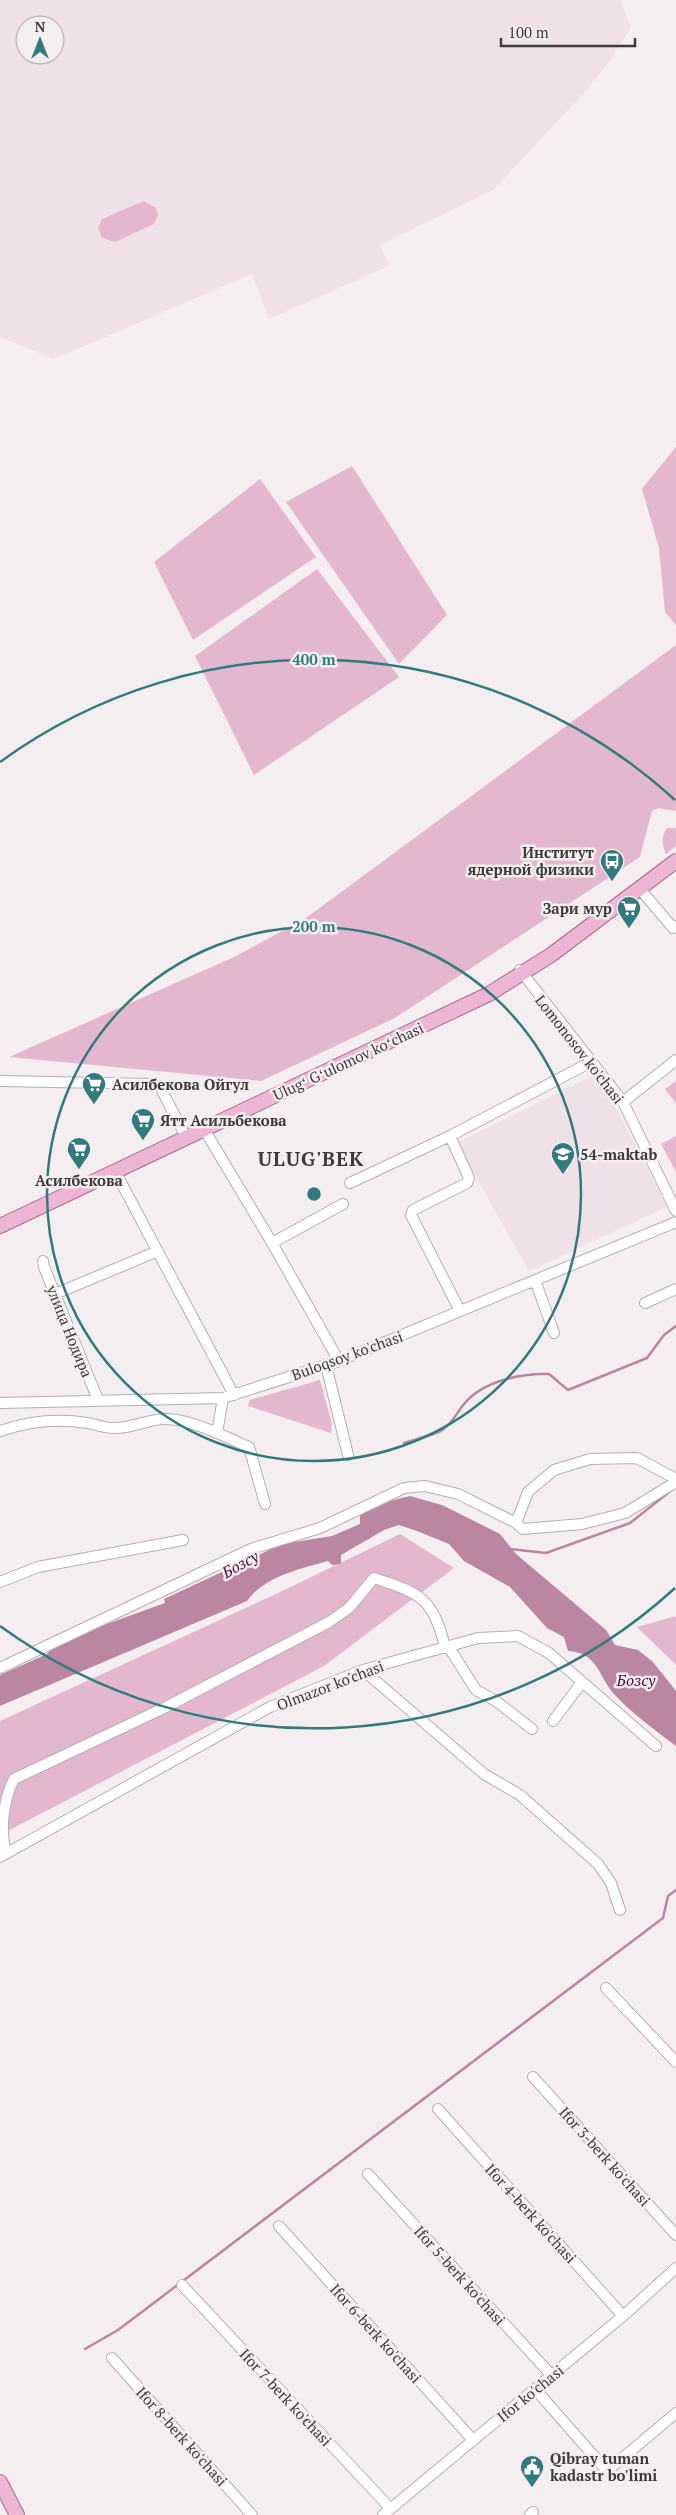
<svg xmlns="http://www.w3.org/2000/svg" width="676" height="2515" viewBox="0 0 676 2515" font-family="'PT Serif',serif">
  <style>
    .built { fill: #f0e1e8; fill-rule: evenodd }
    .green { fill: #e3b8ce }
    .water { fill: #ba86a1 }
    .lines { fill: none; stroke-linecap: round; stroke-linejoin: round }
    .stream { stroke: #ba86a1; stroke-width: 2.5 }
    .minor-casing { stroke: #b4aeb1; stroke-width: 12 }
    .major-casing { stroke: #a86b8c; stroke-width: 16 }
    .minor { stroke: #fff; stroke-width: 10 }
    .major { stroke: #edb6d4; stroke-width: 14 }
    .ring { fill: none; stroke: #327b7c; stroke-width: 2.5 }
    .labels { text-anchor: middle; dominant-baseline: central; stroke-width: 5; stroke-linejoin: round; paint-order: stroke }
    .poi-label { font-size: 15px; font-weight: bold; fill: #3d3a3b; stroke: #f4eef1; text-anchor: start }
    .street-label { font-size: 15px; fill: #3d3a3b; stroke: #f4eef1 }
    .water-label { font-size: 16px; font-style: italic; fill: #4e1037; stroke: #f4eef1 }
    .district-label { font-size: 20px; font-weight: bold; letter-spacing: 1px; fill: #3d3a3b; stroke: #f4eef1 }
    .centre { fill: #327b7c; stroke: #f4eef1; stroke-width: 2.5 }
    .ring-label { font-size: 15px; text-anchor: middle; font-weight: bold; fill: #327b7c; stroke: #f4eef1; stroke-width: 5; stroke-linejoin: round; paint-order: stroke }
  </style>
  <rect width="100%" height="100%" fill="#f4eef1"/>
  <path class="built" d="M 0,0 L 620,0 L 631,27 L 611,60 L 585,92 L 493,190 L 380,245 L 389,266 L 269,319 L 252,274 L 54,359 L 0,337 ZM 25,25 L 55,25 L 55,55 L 25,55 Z
    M 598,1073 L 667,1207 L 529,1271 L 457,1143 Z"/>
  <path class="green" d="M 144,201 L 156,208 L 158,215 L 154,224 L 115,242 L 102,238 L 98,228 L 102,219 Z
    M 676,447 L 676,625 L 665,612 L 659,548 L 642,489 Z
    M 352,466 L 447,615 L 399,664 L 286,502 Z
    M 260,479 L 316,557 L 193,640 L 154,562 Z
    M 317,569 L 399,677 L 254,775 L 195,656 Z
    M 676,645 L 676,811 L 658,808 L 652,811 L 640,857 L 395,1018 L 261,1081 L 9,1057 L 234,957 L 306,918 Z
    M 667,828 L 676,828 L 676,846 L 666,854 C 662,845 661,836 667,828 Z
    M 676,1081 L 676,1103 L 665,1089 Z
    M 676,1136 L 676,1172 L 661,1144 Z
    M 320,1380 L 332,1424 L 331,1433 L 248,1406 L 250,1400 Z
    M 400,1534 L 454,1568 L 324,1666 L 0,1835 L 0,1721 L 278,1593 Z
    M 676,1616 L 676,1665 L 637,1627 Z"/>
  <path class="water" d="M 410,1496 L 442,1505 L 500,1534 L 516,1554 L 606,1630 L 615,1645 L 638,1650 L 653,1662 L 676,1691 L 676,1746 C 655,1730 631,1713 613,1693 C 598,1675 598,1653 568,1651 L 564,1637 L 547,1628 L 510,1587 L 464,1561 L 449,1544 L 417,1531 L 399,1525 L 384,1530 L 341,1555 L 341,1564 L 332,1565 L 328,1561 C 300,1569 265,1576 247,1601 L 0,1706 L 0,1675 L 47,1654 L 53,1647 L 79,1634 L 165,1603 L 164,1599 L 282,1544 L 332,1536 L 360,1524 L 360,1514 L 381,1503 Z"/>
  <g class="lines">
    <path class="stream" d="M 404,1443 C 415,1439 430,1436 441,1431 C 452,1424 456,1414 464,1404 C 483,1381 521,1373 549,1374 L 568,1390 L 647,1358 L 664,1335 L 676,1326
      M 510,1549 L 546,1553 L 630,1523 L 673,1489
      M 85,2349 L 118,2330 L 663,1918 L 668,1896 L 676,1890"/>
    <g class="minor-casing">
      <path id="minor" d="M 640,889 L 673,928 L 676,926
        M 520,970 L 623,1102 L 676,1211
        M 0,1081 L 154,1084 L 160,1087 L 184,1133
        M 623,1102 L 676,1060
        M 204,1129 L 272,1243 L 339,1361
        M 450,1136 L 469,1178 L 467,1183 L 413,1210 L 411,1215 L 460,1311
        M 115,1171 L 234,1395
        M 350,1183 L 450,1136 L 591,1062
        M 272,1243 L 343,1204
        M 43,1261 L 44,1267 L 98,1400
        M 535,1280 L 554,1333
        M 55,1294 L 158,1251
        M 645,1303 L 676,1289
        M 326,1365 L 348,1455
        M 0,1403 L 223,1398 L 339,1361 L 676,1222
        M 0,1431 C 29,1421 56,1418 87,1423 C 95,1424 104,1428 113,1428 C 131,1429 147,1419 166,1419 C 191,1419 226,1437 249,1447 L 265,1504
        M 217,1433 L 223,1398
        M 516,1523 L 528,1492 L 554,1470 L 590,1459 L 637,1458 L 676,1479
        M 0,1582 L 38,1567 L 183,1540
        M 448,1646 L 476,1690 L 496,1701 L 532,1729
        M 0,1668 L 251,1549 L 320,1528 L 404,1488 L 425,1486 L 458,1494 L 516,1523 L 523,1529 L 582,1524 L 625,1513 L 676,1482
        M 363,1670 L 484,1774 L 520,1795 L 598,1864 L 611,1883 L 620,1910
        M 553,1721 L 582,1682
        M 6,1853 C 0,1831 3,1800 14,1779 L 166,1707 L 329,1622 L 349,1608 L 374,1578 C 420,1593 433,1598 445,1647
        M 0,1857 L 270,1707 L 363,1670 L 478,1638 L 518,1636 L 549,1653 L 656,1746
        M 606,1988 L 676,2062
        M 533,2077 L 676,2235
        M 438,2109 L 623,2316
        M 368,2174 L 552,2376
        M 279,2226 L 473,2440
        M 182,2285 L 390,2508
        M 112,2358 L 252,2515
        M 535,2389 L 607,2471 L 676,2413
        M 383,2515 L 623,2316 L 676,2268
        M 530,2515 L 533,2512"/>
    </g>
    <g class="major-casing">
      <path id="major" d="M 0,1226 L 489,994 L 551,955 L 676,861
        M 0,2482 L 17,2515"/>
    </g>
    <use href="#minor" class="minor"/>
    <use href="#major" class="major"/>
  </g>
  <g class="ring">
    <circle cx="314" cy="1194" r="267"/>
    <path d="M675 1588A534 534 0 0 1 0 1626M0 762A534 534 0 0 1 675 800"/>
  </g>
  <defs>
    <g id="bus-pin" transform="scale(1.25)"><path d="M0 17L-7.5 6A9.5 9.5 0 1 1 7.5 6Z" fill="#327b7c" stroke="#f4eef1"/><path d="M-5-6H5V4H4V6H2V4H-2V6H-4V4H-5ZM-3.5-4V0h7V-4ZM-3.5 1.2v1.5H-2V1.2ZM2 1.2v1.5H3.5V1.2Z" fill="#fff"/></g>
    <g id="supermarket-pin" transform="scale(1.25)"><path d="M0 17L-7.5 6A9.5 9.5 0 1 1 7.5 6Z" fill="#327b7c" stroke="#f4eef1"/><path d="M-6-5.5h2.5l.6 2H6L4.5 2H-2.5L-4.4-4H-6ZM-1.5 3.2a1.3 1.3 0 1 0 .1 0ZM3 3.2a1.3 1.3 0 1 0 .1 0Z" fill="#fff"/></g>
    <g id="school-pin" transform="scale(1.25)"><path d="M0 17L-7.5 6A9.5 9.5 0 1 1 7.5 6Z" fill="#327b7c" stroke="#f4eef1"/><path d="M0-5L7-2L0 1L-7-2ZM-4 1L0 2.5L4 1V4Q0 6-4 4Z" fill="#fff"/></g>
    <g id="civic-pin" transform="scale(1.25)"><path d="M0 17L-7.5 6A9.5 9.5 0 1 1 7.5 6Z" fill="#327b7c" stroke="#f4eef1"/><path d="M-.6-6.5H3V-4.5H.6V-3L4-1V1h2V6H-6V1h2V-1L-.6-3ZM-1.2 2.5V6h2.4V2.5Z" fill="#fff"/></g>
  </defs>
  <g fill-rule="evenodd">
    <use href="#bus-pin" x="612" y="861"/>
    <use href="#supermarket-pin" x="629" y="908"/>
    <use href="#supermarket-pin" x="94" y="1084"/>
    <use href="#supermarket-pin" x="143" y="1120"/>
    <use href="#supermarket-pin" x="79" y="1149"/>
    <use href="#school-pin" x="563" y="1154"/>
    <use href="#civic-pin" x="532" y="2467"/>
  </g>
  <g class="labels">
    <g class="poi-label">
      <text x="594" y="852" text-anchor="end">Институт<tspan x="594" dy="17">ядерной физики</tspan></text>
      <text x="612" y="908" text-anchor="end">Зари мур</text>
      <text x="112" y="1084">Асилбекова Ойгул</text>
      <text x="160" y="1120">Ятт Асильбекова</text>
      <text x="580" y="1154">54-maktab</text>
      <text x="79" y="1180" text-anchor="middle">Асилбекова</text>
      <text x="550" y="2458">Qibray tuman<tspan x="550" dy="17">kadastr bo'limi</tspan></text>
    </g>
    <g class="street-label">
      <text transform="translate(580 1049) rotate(52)">Lomonosov ko'chasi</text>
      <text transform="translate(348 1061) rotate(-25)">Ulugʻ Gʻulomov koʻchasi</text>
      <text transform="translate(70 1331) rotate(68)">улица Нодира</text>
      <text transform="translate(347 1355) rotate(-20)">Buloqsoy ko'chasi</text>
      <text transform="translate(330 1685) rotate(-21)">Olmazor ko'chasi</text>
      <text transform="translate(605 2156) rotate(48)">Ifor 3-berk ko'chasi</text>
      <text transform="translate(531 2213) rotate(48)">Ifor 4-berk ko'chasi</text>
      <text transform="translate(460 2275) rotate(48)">Ifor 5-berk ko'chasi</text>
      <text transform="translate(376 2333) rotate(48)">Ifor 6-berk ko'chasi</text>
      <text transform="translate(530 2393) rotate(-39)">Ifor ko'chasi</text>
      <text transform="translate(286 2397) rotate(47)">Ifor 7-berk ko'chasi</text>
      <text transform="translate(182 2436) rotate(48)">Ifor 8-berk ko'chasi</text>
    </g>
    <g class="water-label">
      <text transform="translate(240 1564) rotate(-29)">Бозсу</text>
      <text x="636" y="1680">Бозсу</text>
    </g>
    <g class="district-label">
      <text x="311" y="1158">ULUG'BEK</text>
    </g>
  </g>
  <circle cx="314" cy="1194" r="8" class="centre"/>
  <g class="ring-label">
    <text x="314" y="665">400 m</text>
    <text x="314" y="932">200 m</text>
  </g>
  <g transform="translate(40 40)"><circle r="24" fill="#f4eef1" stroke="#aba6a8"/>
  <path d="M0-4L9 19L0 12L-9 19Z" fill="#327b7c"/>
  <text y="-8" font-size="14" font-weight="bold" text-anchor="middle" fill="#3d3a3b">N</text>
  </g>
  <path d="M501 38v8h134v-8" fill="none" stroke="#3d3a3b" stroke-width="2.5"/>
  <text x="508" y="38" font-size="15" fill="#3d3a3b" stroke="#f4eef1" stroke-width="4" paint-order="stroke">100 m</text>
</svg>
